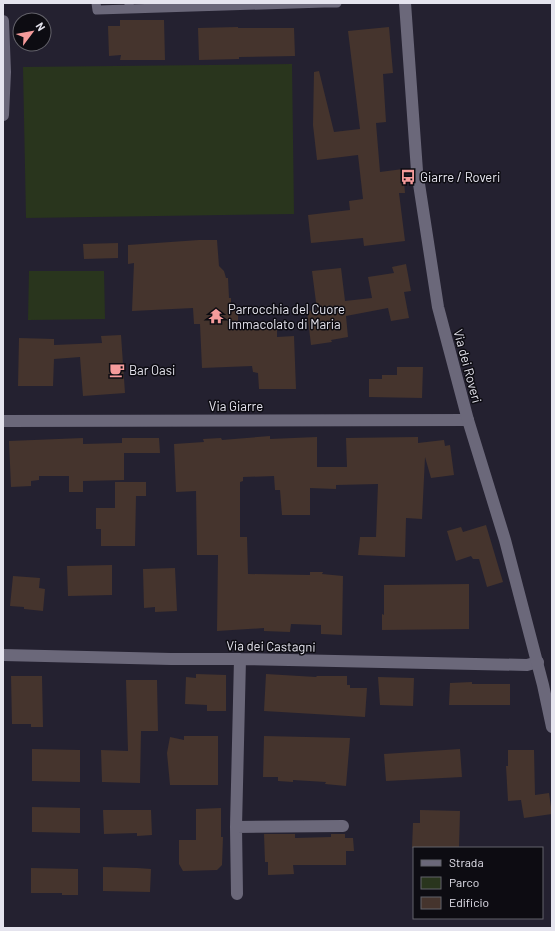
<svg xmlns="http://www.w3.org/2000/svg" width="555" height="931" viewBox="0 0 555 931" font-family="Barlow,sans-serif">
  <style>
    .green { fill: #29351d }
    .building { fill: #45342d }
    .lines { fill: none; stroke-linecap: round; stroke-linejoin: round }
    .lane { stroke: #6b687a; stroke-width: 9 }
    .street { stroke: #6b687a; stroke-width: 12 }
    .secondary { stroke: #6b687a; stroke-width: 12 }
    .labels { text-anchor: middle; dominant-baseline: central; stroke-width: 3; stroke-linejoin: round; paint-order: stroke }
    .poi-label { font-size: 13px; fill: #e5e4ee; stroke: #0d0c12; text-anchor: start }
    .street-label { font-size: 13px; fill: #e5e4ee; stroke: #0d0c12 }
  </style>
  <rect width="100%" height="100%" fill="#242130"/>
  <path class="green" d="M 292,64 L 294,214 L 26,218 L 23,67 Z
    M 29,271 L 104,271 L 105,319 L 28,320 Z"/>
  <path class="building" d="M 120,20 L 164,20 L 165,60 L 120,60 L 121,55 L 109,56 L 108,26 L 120,26 Z
    M 238,27 L 238,28 L 294,28 L 295,56 L 239,57 L 239,59 L 199,60 L 198,28 Z
    M 389,27 L 393,73 L 383,74 L 386,122 L 376,123 L 380,172 L 403,169 L 405,193 L 399,193 L 405,241 L 364,246 L 363,238 L 311,243 L 308,215 L 350,210 L 349,201 L 363,199 L 358,155 L 317,160 L 313,125 L 314,72 L 319,71 L 334,132 L 360,129 L 348,31 Z
    M 199,240 L 217,240 L 219,266 L 224,271 L 226,278 L 228,278 L 229,298 L 231,298 L 231,307 L 238,307 L 238,329 L 277,328 L 277,337 L 294,336 L 296,389 L 259,389 L 258,373 L 253,372 L 252,366 L 202,368 L 200,324 L 194,324 L 193,308 L 132,311 L 134,263 L 128,264 L 128,245 Z
    M 118,243 L 118,258 L 84,259 L 83,244 Z
    M 406,264 L 411,291 L 404,292 L 409,318 L 391,321 L 388,308 L 346,316 L 348,337 L 331,340 L 332,342 L 311,345 L 307,311 L 317,310 L 312,271 L 341,268 L 345,301 L 372,298 L 368,277 L 394,273 L 392,267 Z
    M 121,335 L 125,393 L 83,396 L 80,357 L 54,359 L 53,386 L 18,386 L 19,338 L 54,339 L 54,345 L 102,343 L 101,336 Z
    M 397,367 L 423,367 L 422,398 L 369,397 L 369,379 L 382,379 L 382,375 L 397,375 Z
    M 270,436 L 270,439 L 317,437 L 317,467 L 347,467 L 346,438 L 418,437 L 418,443 L 444,440 L 445,446 L 450,445 L 454,475 L 431,478 L 425,457 L 422,519 L 406,518 L 405,557 L 358,555 L 360,537 L 376,537 L 378,484 L 336,485 L 336,489 L 310,488 L 310,515 L 282,515 L 280,490 L 275,490 L 274,476 L 243,477 L 243,481 L 240,482 L 240,537 L 247,537 L 248,574 L 310,575 L 310,572 L 323,572 L 322,574 L 343,576 L 342,635 L 321,634 L 321,625 L 291,624 L 290,632 L 264,631 L 264,628 L 217,631 L 218,555 L 197,555 L 196,491 L 176,492 L 174,444 L 204,442 L 203,439 L 221,438 L 222,440 Z
    M 83,438 L 83,444 L 122,443 L 122,438 L 159,438 L 160,453 L 124,453 L 124,480 L 83,481 L 83,492 L 69,492 L 69,476 L 39,476 L 39,480 L 31,481 L 31,486 L 11,487 L 9,441 Z
    M 115,482 L 146,482 L 146,496 L 136,496 L 135,546 L 101,546 L 101,529 L 96,529 L 96,508 L 115,508 Z
    M 486,525 L 503,582 L 487,587 L 479,559 L 473,559 L 471,556 L 456,561 L 447,531 L 461,527 L 463,532 Z
    M 112,565 L 112,595 L 68,596 L 67,566 Z
    M 175,568 L 177,611 L 155,612 L 155,607 L 144,608 L 143,569 Z
    M 13,576 L 40,578 L 39,588 L 45,589 L 43,611 L 24,609 L 24,607 L 10,606 Z
    M 469,584 L 469,629 L 382,630 L 382,614 L 384,615 L 384,585 Z
    M 196,674 L 226,675 L 226,711 L 207,711 L 207,705 L 185,704 L 186,677 L 196,678 Z
    M 266,674 L 316,677 L 317,676 L 347,676 L 347,685 L 350,685 L 350,688 L 367,688 L 365,717 L 264,711 Z
    M 11,676 L 42,676 L 43,727 L 31,727 L 31,724 L 12,724 Z
    M 378,677 L 414,678 L 413,706 L 380,705 Z
    M 126,680 L 157,680 L 158,731 L 141,731 L 140,783 L 102,782 L 101,750 L 128,751 Z
    M 472,682 L 472,684 L 510,684 L 510,705 L 449,705 L 450,683 Z
    M 184,736 L 218,736 L 218,785 L 170,785 L 167,753 L 170,737 L 184,740 Z
    M 264,736 L 350,738 L 346,786 L 325,784 L 326,782 L 293,780 L 293,782 L 278,781 L 278,777 L 263,777 Z
    M 32,749 L 80,750 L 80,782 L 32,781 Z
    M 460,749 L 462,777 L 386,781 L 384,754 Z
    M 508,750 L 534,750 L 535,795 L 549,793 L 552,814 L 524,818 L 521,800 L 508,801 L 506,766 L 508,766 Z
    M 32,807 L 80,808 L 80,833 L 32,832 Z
    M 221,808 L 221,837 L 223,837 L 222,865 L 217,870 L 183,871 L 179,864 L 179,840 L 196,840 L 196,809 Z
    M 103,810 L 151,810 L 152,835 L 137,836 L 137,833 L 104,834 Z
    M 420,810 L 460,811 L 459,848 L 412,848 L 413,823 L 420,823 Z
    M 264,834 L 295,834 L 295,838 L 331,837 L 331,834 L 345,834 L 345,838 L 353,838 L 354,851 L 346,851 L 346,865 L 293,865 L 294,874 L 268,875 L 268,862 L 265,862 Z
    M 103,867 L 137,868 L 151,869 L 150,892 L 103,891 Z
    M 31,868 L 78,869 L 78,895 L 62,895 L 62,893 L 31,893 Z"/>
  <g class="lines">
    <path class="lane" d="M 96,3 L 97,10 L 129,9
      M 129,3 L 129,9 L 324,3
      M 324,3 L 337,3"/>
    <path class="street" d="M 3,21 L 5,72 L 3,115
      M 3,421 L 468,420
      M 3,655 L 171,659 L 240,659 L 527,665 L 538,662
      M 236,827 L 343,826
      M 237,894 L 236,827 L 240,659"/>
    <path class="secondary" d="M 405,3 L 417,171 L 438,307 L 468,420 L 505,540 L 543,685 L 552,727"/>
  </g>
  <defs>
    <g id="bus-bare" transform="scale(1.2)"><path d="M-5-6H5V4H4V6H2V4H-2V6H-4V4H-5ZM-3.5-4V0h7V-4ZM-3.5 1.2v1.5H-2V1.2ZM2 1.2v1.5H3.5V1.2Z" fill="#f59b9b" stroke="#0d0c12" stroke-width="2.5" paint-order="stroke"/></g>
    <g id="temple-bare" transform="scale(1.2)"><path d="M0-6L5-2H3V0L6.5 2.5H4V6H1.5V3h-3V6H-4V2.5H-6.5L-3 0V-2H-5Z" fill="#f59b9b" stroke="#0d0c12" stroke-width="2.5" paint-order="stroke"/></g>
    <g id="cafe-bare" transform="scale(1.2)"><path d="M-5.5-4.5H6V0H3Q3 3.5 0 3.5H-2.5Q-5.5 3.5-5.5 0ZM3-3.2v2h1.7v-2ZM-6 4.5H4V6H-6Z" fill="#f59b9b" stroke="#0d0c12" stroke-width="2.5" paint-order="stroke"/></g>
  </defs>
  <g fill-rule="evenodd">
    <use href="#bus-bare" x="408" y="177"/>
    <use href="#temple-bare" x="216" y="316"/>
    <use href="#cafe-bare" x="117" y="370"/>
  </g>
  <g class="labels">
    <g class="poi-label">
      <text x="420" y="177">Giarre / Roveri</text>
      <text x="228" y="309">Parrocchia del Cuore<tspan x="228" dy="15">Immacolato di Maria</tspan></text>
      <text x="129" y="370">Bar Oasi</text>
    </g>
    <g class="street-label">
      <text transform="translate(468 366) rotate(75)">Via dei Roveri</text>
      <text x="236" y="406">Via Giarre</text>
      <text transform="translate(271 646) rotate(1)">Via dei Castagni</text>
    </g>
  </g>
  <rect width="555" height="931" fill="none" stroke="#e5e4ee" stroke-width="8"/>
  <rect x="413" y="847" width="130" height="72" fill="#0d0c12" stroke="#63626a"/>
  <rect x="421" y="860" width="20" height="6" fill="#6b687a" stroke="#63626a"/>
  <text x="449" y="867" font-size="12" fill="#e5e4ee">Strada</text>
  <rect x="421" y="877" width="20" height="12" fill="#29351d" stroke="#63626a"/>
  <text x="449" y="887" font-size="12" fill="#e5e4ee">Parco</text>
  <rect x="421" y="897" width="20" height="12" fill="#45342d" stroke="#63626a"/>
  <text x="449" y="907" font-size="12" fill="#e5e4ee">Edificio</text>
  <g transform="translate(32 32) rotate(58)"><circle r="19" fill="#0d0c12" stroke="#63626a"/>
  <path d="M0-3L7 15L0 10L-7 15Z" fill="#f59b9b"/>
  <text y="-6" font-size="11" font-weight="bold" text-anchor="middle" fill="#e5e4ee">N</text>
  </g>
</svg>
